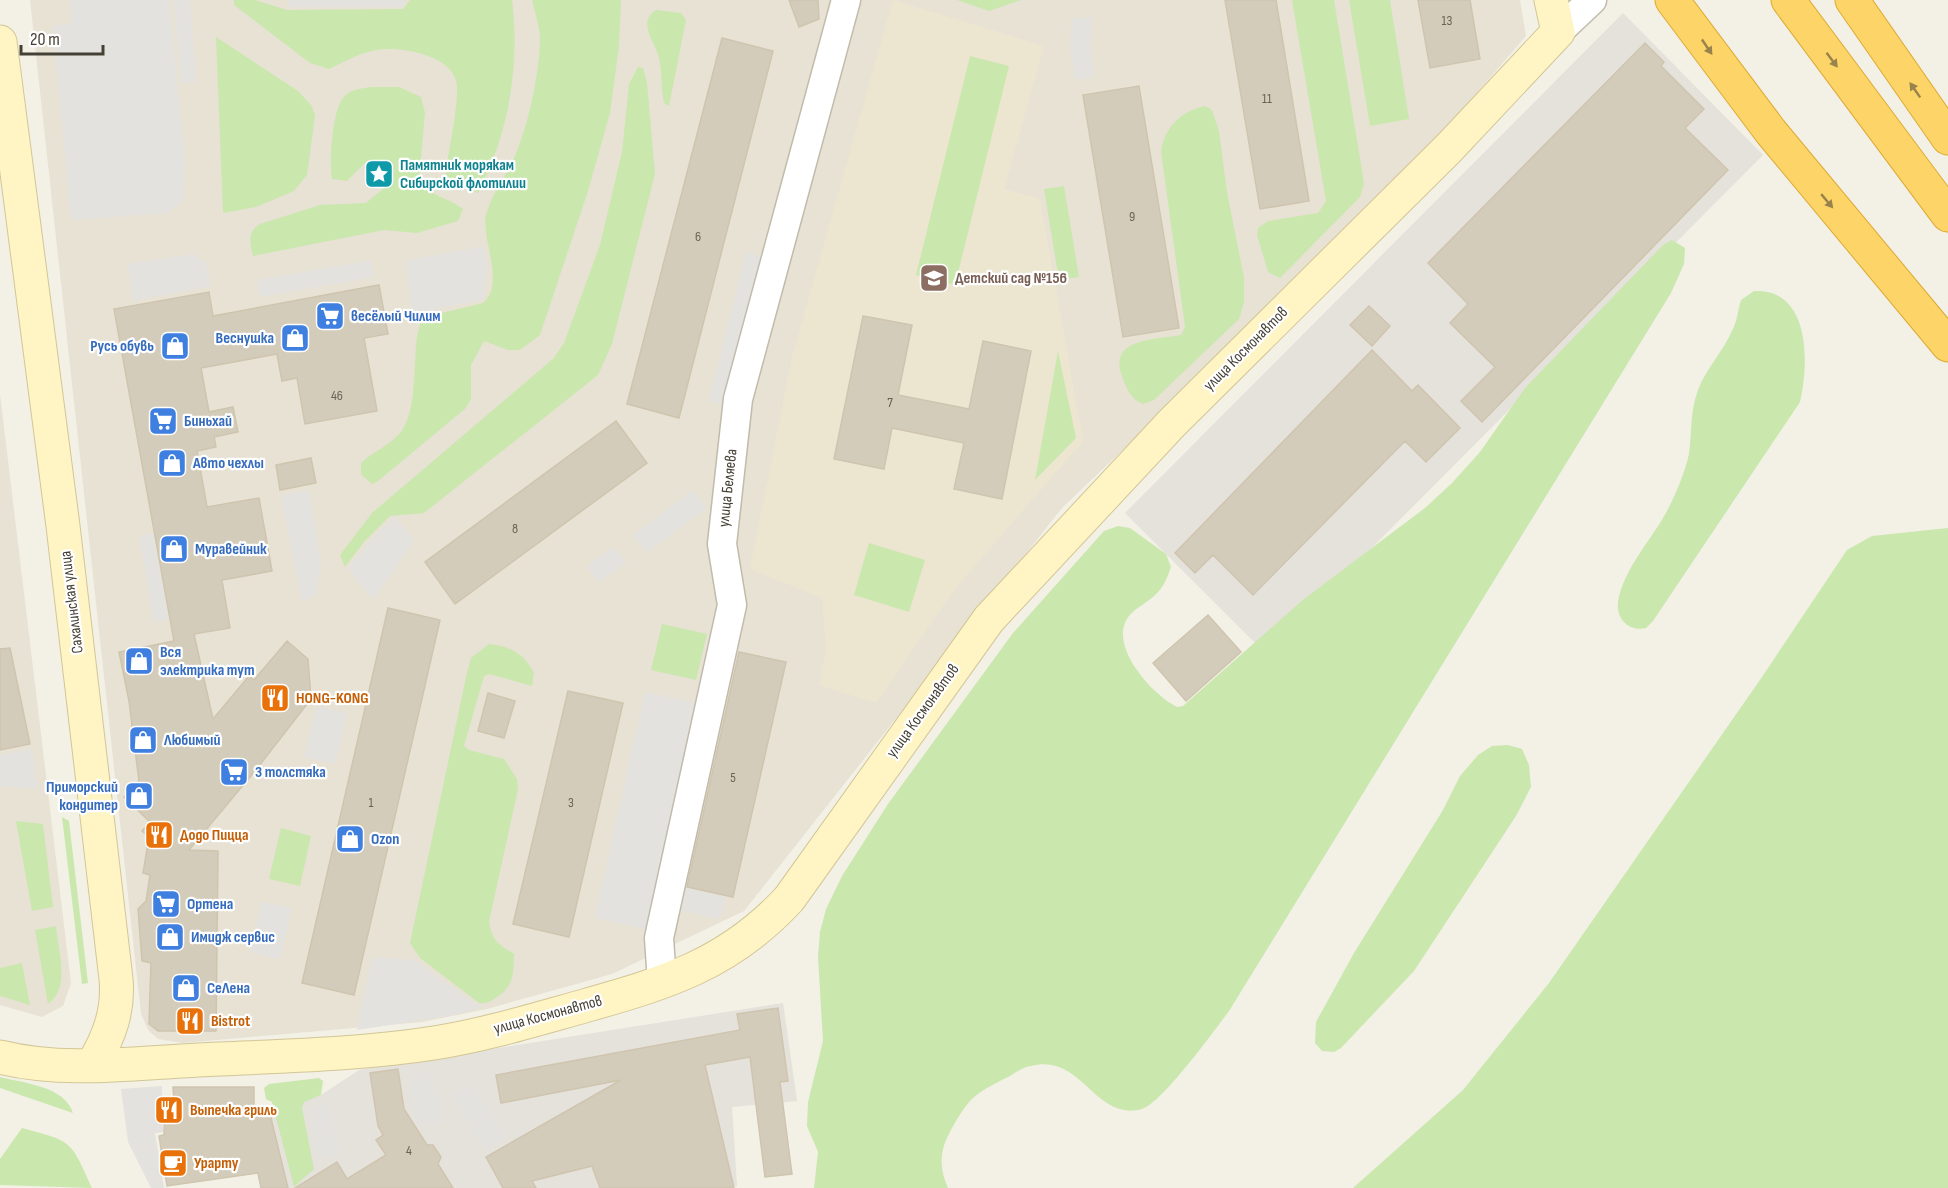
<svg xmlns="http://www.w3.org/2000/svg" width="1948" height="1188" viewBox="0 0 1948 1188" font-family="'Sofia Sans Condensed',sans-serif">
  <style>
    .residential { fill: #e7e2d4 }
    .industrial { fill: #e5e1db }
    .education { fill: #ece6d0 }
    .green { fill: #cae7ae }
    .parking { fill: #e4e2de }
    .building { fill: #d4ccbb; stroke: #cfc4ae; stroke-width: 1.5 }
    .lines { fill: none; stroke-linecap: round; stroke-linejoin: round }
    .street-casing { stroke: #c1bbab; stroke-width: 31 }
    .secondary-casing { stroke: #d3c696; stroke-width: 35 }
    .highway-casing { stroke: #dcaa36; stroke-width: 35 }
    .street { stroke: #fff; stroke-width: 28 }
    .secondary { stroke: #fef4c4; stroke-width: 33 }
    .highway { stroke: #fdd467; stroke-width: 33 }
    .oneway { fill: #98834c }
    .labels { text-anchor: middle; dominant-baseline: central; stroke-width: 4.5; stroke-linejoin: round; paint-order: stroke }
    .number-label { font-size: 14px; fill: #696356 }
    .culture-label { font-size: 16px; font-weight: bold; fill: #0d838f; stroke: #fff; text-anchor: start }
    .education-label { font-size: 16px; font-weight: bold; fill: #785e54; stroke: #fff; text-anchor: start }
    .shop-label { font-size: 16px; font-weight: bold; fill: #366cbe; stroke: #fff; text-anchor: start }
    .street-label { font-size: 16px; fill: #454035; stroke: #fff }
    .food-label { font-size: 16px; font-weight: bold; fill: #c56008; stroke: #fff; text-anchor: start }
  </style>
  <rect width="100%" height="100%" fill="#f3f0e6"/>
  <path class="residential" d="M 30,0 L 1520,0 L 1526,36 L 1383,201 L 1062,508 L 744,911 L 612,974 L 487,1009 L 422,1022 L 183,1043 L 158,1039 L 148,1030 L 141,1014 Z
    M 0,394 L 71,983 L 63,1006 L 42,1017 L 0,1005 Z"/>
  <path class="industrial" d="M 1623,13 L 1763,155 L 1266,654 L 1125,513 Z
    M 783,1003 L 797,1101 L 732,1107 L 737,1186 L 731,1188 L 261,1188 L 249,1135 L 255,1116 L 321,1095 L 359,1070 Z"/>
  <path class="education" d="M 893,0 L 1044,46 L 1004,189 L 1040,199 L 1083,441 L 954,590 L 876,703 L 819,685 L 826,650 L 822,598 L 750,569 L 792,357 Z"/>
  <path class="green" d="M 234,0 L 255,0 L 287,10 L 403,9 L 410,0 L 512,0 C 520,66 509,133 478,193 L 445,178 C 448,153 458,109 457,86 C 455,55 400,46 376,50 C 359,53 344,62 329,69 L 310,63 L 234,5 Z
    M 532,0 L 621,0 L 619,46 L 610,113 L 588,191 L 540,335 L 520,350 L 508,350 L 484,341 L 471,365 L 471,399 L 466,408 L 378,481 L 372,484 L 361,474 L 361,463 C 373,452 391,444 401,432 C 423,402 408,331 425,317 L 483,303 C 506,284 481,239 486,215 C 492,191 510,171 518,148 C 530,118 539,73 540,40 C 540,28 535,12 532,0 Z
    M 957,0 L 1021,0 L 989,11 Z
    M 1292,0 L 1334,0 L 1364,183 L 1360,197 L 1280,278 L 1268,272 L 1257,235 L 1258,228 L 1268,221 L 1318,213 L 1326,201 Z
    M 1349,0 L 1390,0 L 1409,119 L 1370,126 Z
    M 656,10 L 681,13 L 686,20 L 669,106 L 664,103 L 663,97 C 661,85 662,71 659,58 C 656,43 636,22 656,10 Z
    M 216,37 L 298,91 L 311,105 L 315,115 L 307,175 L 294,191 L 256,207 L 223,213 Z
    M 970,56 L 1009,66 L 955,285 L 916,275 Z
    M 638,67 L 643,68 L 647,83 L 655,174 L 612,344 L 598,375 L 424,513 L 390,516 L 364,542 L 345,567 L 340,555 L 372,513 L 554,358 L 564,343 L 600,245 L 622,152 L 629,84 Z
    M 370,87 L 399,87 L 421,97 L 425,113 L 419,179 C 429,197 448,197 463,209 L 458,221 L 417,233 L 384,230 L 253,256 C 250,242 247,232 260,224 L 320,205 L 366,203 L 390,183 L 392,175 L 375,160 L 367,161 L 347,181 L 332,179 C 329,161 332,110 344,97 C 351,89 360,89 370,87 Z
    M 1205,106 L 1212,110 L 1219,131 L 1227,192 L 1244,278 L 1244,302 L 1239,319 L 1154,400 L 1143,404 C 1132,400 1127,390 1123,379 C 1106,338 1153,340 1181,335 L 1185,327 L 1161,151 C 1165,127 1181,111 1205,106 Z
    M 1064,186 L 1079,277 L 1059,280 L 1044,189 Z
    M 1672,240 L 1685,248 L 1684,264 L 1671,293 L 1229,1011 C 1214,1031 1162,1103 1142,1109 C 1094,1122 1083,1053 1031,1066 C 1022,1067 1014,1074 1006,1078 C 974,1094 970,1097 952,1128 C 940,1149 938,1166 948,1188 L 814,1188 L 818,1152 L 807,1126 L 808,1102 L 823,1041 L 818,957 L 820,932 L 826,909 L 842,876 L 888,804 L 1013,633 L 1104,531 L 1118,526 L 1130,528 L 1166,554 L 1171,567 C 1167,578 1164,587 1155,595 C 1146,604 1130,610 1125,623 C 1113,651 1154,696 1177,707 L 1183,706 L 1304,599 L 1425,508 L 1452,483 L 1480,452 L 1525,388 L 1663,245 Z
    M 1754,291 C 1811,288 1809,364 1800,402 L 1653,621 L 1646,628 C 1629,632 1616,619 1618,602 C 1624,566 1655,537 1670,505 C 1678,489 1685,471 1689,454 C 1692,432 1690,411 1698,390 C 1706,369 1723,351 1732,331 C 1737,322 1738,310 1741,300 Z
    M 1058,351 L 1076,438 L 1035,480 Z
    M 1948,528 L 1948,1188 L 1353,1188 L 1463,1090 L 1549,983 L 1762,677 L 1847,550 L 1872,536 Z
    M 869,543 L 925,560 L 909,612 L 854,595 Z
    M 662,624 L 707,634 L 696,680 L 651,670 Z
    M 489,644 C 509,646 525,654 534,673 L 532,686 L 489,674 L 484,676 L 464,746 L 469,750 L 504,759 L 517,779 L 518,789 L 489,922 C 493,942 498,944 514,954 C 513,973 515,985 497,997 C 491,1001 487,1004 479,1003 L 420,958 L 410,943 L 466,677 L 471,658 Z
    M 1508,745 L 1522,749 L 1529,765 L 1531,787 L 1516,816 L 1414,971 L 1341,1048 L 1334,1052 L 1322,1051 L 1315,1043 L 1316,1022 L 1354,953 L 1443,810 L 1460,776 L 1478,755 L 1492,746 Z
    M 62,817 L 69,821 L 88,983 L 82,984 Z
    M 16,821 L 43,824 L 53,907 L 32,911 Z
    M 281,828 L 311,836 L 300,886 L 269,879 Z
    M 56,926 C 58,950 71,988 48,1004 L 35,930 Z
    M 22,963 L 30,1005 L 0,996 L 0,968 Z
    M 0,1077 C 23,1083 65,1086 73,1113 L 0,1088 Z
    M 319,1078 L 323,1081 L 321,1095 L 304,1102 L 302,1108 L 314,1169 L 294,1187 L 272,1102 L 266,1099 L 264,1088 L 269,1084 Z
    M 22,1128 C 73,1142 70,1139 92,1188 L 0,1185 L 0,1159 Z"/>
  <path class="parking" d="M 70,0 L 169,0 L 185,162 L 183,200 L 168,213 L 71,220 L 53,26 L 72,24 Z
    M 174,0 L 190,0 L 196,82 L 181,83 Z
    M 288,0 L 405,0 L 404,7 L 288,7 Z
    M 1091,17 L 1090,47 L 1094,77 L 1075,80 L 1070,48 L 1072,19 Z
    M 484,246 L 487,264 L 483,300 L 412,313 L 406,260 Z
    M 746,252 L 768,258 L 730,406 L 709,401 Z
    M 194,254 L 206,263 L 211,286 L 133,301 L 128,264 Z
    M 371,260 L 374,277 L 260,297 L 257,280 Z
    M 309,490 L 321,565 L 315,596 L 302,601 L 281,495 Z
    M 693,490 L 706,508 L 646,553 L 633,535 Z
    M 395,516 L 414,541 L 373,600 L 348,568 L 367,544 Z
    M 153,533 L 169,620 L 154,622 L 139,536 Z
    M 614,547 L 626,563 L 598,583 L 587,566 Z
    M 645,692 L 696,703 L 646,929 L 595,918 Z
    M 317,706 L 347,713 L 335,764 L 304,757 Z
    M 32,749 L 37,789 L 0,786 L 0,755 Z
    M 683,887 L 725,897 L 720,919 L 678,910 Z
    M 262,901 L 292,908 L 280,959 L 250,952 Z
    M 372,957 L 415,960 L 481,1008 L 448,1016 L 357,1030 Z
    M 430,1071 L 443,1120 L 421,1129 L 416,1119 L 410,1075 Z
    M 472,1084 L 505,1138 L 485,1150 L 452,1096 Z
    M 162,1086 L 163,1132 L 155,1133 L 164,1188 L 151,1188 L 128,1142 L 121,1089 Z
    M 328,1103 L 340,1153 L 319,1158 L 307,1109 Z"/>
  <path class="building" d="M 789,0 L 818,0 L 819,19 L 799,27 Z
    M 1225,0 L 1276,0 L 1309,201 L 1260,209 Z
    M 1418,0 L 1470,0 L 1480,59 L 1430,68 Z
    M 722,38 L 773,51 L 679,418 L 627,404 Z
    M 1645,43 L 1664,62 L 1661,66 L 1704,109 L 1685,128 L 1728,170 L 1482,422 L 1461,401 L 1495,367 L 1450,323 L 1468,304 L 1428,263 Z
    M 1139,86 L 1179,328 L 1123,337 L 1083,95 Z
    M 379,285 L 388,334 L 364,338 L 377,411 L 305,424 L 297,378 L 282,381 L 277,354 L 201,368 L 209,412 L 233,407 L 238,432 L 214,437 L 216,447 L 197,451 L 207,507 L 259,498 L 272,571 L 222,580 L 230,628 L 194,634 L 213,719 L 249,676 L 254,680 L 287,641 L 308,659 L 311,699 L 255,771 L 189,850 L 218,851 L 216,1031 L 158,1031 L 149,1024 L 151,963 L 142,961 L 138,909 L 146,901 L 150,875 L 143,873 L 149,837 L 142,831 L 150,822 L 124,797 L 139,781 L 129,701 L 119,652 L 174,641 L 114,309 L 209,292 L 213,316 Z
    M 1369,306 L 1390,326 L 1372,346 L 1350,325 Z
    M 863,316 L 912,325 L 898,395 L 969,409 L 983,341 L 1031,351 L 1002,499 L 954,489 L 964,443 L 892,428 L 884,469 L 834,459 Z
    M 1372,350 L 1412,391 L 1418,385 L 1460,428 L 1426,462 L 1405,441 L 1253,595 L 1213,555 L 1195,573 L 1175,553 Z
    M 616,421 L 647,463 L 455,604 L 425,562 Z
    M 311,458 L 316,483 L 280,490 L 276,465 Z
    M 388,608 L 440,620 L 354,995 L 302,983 Z
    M 1208,615 L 1241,652 L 1186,701 L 1153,663 Z
    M 10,648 L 30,744 L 0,750 L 0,649 Z
    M 739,652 L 786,662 L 733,897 L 687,887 Z
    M 568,691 L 623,703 L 569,937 L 513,924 Z
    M 488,693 L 515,701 L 504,738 L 478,731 Z
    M 778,1008 L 788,1081 L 780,1082 L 792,1174 L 765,1177 L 750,1057 L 705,1065 L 734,1188 L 600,1188 L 592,1166 L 532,1181 L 536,1188 L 503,1188 L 486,1157 L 621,1080 L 501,1103 L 496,1075 L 740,1030 L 737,1014 Z
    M 398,1069 L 404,1109 L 427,1145 L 433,1145 L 441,1157 L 438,1164 L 453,1188 L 295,1188 L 337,1162 L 347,1179 L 386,1155 L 376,1140 L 383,1135 L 378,1126 L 370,1073 Z
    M 173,1087 L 254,1087 L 254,1116 L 270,1114 L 288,1188 L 261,1188 L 258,1173 L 167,1186 L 159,1136 L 164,1135 L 165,1101 L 174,1101 Z"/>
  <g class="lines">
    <g class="street-casing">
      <path id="street" d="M 1558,32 L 1592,0
        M 662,982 L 659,938 L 732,605 L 722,544 L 738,399 L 846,0"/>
    </g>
    <g class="secondary-casing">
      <path id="secondary" d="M 0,42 L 63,526 L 116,979 C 119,1011 109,1037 93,1064
        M 0,1057 C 64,1073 133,1063 199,1060 C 277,1056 357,1055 434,1043 C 485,1035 534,1020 584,1006 C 666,983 729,964 789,899 L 989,619 L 1172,423 L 1449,148 L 1558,32 L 1551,0"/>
    </g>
    <g class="highway-casing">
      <path id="highway" d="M 1672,0 L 1771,132 L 1948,345
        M 1788,0 L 1948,215
        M 1852,0 L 1948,138"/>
    </g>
    <use href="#street" class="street"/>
    <use href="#secondary" class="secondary"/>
    <use href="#highway" class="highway"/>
  </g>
  <defs><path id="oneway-solid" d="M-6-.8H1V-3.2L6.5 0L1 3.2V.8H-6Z" transform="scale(1.5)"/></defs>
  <g class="oneway">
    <use href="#oneway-solid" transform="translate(1707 47) rotate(56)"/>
    <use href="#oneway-solid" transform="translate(1832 60) rotate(53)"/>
    <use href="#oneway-solid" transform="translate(1915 90) rotate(-125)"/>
    <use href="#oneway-solid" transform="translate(1827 201) rotate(50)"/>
  </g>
  <defs>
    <g id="sight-square" transform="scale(1.5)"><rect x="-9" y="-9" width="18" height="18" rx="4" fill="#0f9aa8" stroke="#fff"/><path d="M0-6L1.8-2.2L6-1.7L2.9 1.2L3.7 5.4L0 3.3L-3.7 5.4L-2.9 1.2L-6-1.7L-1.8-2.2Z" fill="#fff"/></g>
    <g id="school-square" transform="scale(1.5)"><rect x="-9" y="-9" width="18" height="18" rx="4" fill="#8d6e63" stroke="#fff"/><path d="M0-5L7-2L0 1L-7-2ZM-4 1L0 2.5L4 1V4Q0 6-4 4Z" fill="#fff"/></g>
    <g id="supermarket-square" transform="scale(1.5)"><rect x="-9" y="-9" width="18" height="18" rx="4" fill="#3f7fe0" stroke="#fff"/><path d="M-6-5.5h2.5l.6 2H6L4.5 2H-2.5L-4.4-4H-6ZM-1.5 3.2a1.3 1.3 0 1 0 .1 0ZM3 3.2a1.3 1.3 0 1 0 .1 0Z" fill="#fff"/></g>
    <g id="shop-square" transform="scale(1.5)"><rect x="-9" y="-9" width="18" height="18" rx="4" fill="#3f7fe0" stroke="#fff"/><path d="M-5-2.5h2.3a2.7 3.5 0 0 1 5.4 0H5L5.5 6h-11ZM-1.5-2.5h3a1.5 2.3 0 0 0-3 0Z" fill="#fff"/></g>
    <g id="restaurant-square" transform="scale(1.5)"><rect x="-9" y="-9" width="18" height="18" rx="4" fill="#e8710a" stroke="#fff"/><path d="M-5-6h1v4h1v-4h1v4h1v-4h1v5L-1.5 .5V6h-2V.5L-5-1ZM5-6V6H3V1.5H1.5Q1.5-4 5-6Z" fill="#fff"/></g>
    <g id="cafe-square" transform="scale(1.5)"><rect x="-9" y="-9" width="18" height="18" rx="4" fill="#e8710a" stroke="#fff"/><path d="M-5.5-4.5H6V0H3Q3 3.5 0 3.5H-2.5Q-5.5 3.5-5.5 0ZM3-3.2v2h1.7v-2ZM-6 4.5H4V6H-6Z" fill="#fff"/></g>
  </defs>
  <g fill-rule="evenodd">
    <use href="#sight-square" x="379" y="174"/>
    <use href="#school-square" x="934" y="278"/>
    <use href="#supermarket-square" x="330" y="316"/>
    <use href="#shop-square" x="295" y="338"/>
    <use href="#shop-square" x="175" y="346"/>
    <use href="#supermarket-square" x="163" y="421"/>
    <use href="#shop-square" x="172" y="463"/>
    <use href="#shop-square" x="174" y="549"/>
    <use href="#shop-square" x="139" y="661"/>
    <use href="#restaurant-square" x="275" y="698"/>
    <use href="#shop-square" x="143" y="740"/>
    <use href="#supermarket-square" x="234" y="772"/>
    <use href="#shop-square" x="139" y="796"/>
    <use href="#restaurant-square" x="159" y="835"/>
    <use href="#shop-square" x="350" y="839"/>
    <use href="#supermarket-square" x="166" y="904"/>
    <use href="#shop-square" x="170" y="937"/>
    <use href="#shop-square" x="186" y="988"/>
    <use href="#restaurant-square" x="190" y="1021"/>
    <use href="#restaurant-square" x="169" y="1110"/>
    <use href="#cafe-square" x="173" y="1163"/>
  </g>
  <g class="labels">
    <g class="number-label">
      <text x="1447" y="20">13</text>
      <text x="1267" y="98">11</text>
      <text x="1132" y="216">9</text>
      <text x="698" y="236">6</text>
      <text x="337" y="395">46</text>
      <text x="890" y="402">7</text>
      <text x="515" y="528">8</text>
      <text x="733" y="777">5</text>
      <text x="371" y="802">1</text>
      <text x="571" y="802">3</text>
      <text x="409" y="1150">4</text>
    </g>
    <g class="culture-label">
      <text x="400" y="165">Памятник морякам<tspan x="400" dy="18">Сибирской флотилии</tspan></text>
    </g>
    <g class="education-label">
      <text x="955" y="278">Детский сад №156</text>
    </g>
    <g class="shop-label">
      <text x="351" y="316">весёлый Чилим</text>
      <text x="274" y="338" text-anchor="end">Веснушка</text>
      <text x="154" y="346" text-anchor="end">Русь обувь</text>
      <text x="184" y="421">Биньхай</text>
      <text x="193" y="463">Авто чехлы</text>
      <text x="195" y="549">Муравейник</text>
      <text x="160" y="652">Вся<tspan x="160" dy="18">электрика тут</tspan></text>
      <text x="164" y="740">Любимый</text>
      <text x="255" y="772">3 толстяка</text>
      <text x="118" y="787" text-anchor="end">Приморский<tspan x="118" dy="18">кондитер</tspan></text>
      <text x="371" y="839">Ozon</text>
      <text x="187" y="904">Ортена</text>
      <text x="191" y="937">Имидж сервис</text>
      <text x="207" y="988">СеЛена</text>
    </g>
    <g class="street-label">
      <text transform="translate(1246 349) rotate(-45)">улица Космонавтов</text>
      <text transform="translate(728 488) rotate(-84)">улица Беляева</text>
      <text transform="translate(72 602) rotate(-97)">Сахалинская улица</text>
      <text transform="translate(923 711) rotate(-54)">улица Космонавтов</text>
      <text transform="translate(548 1015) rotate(-15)">улица Космонавтов</text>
    </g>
    <g class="food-label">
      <text x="296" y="698">HONG-KONG</text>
      <text x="180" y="835">Додо Пицца</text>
      <text x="211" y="1021">Bistrot</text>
      <text x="190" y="1110">Выпечка гриль</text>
      <text x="194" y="1163">Урарту</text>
    </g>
  </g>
  <path d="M21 45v9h82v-9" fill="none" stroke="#454035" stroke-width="3"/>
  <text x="30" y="45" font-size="18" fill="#454035" stroke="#ffffff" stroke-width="4.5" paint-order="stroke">20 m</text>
</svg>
